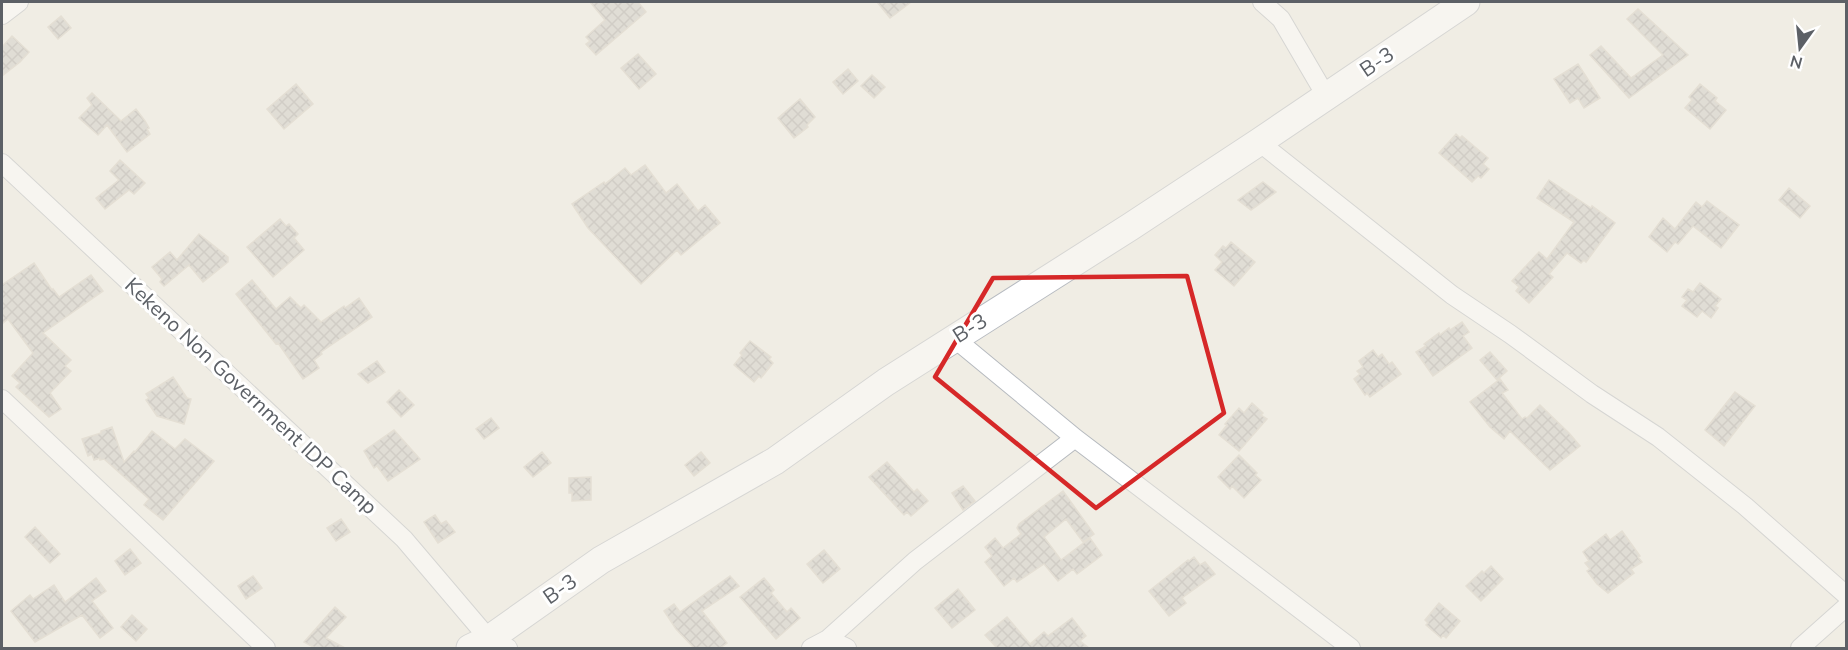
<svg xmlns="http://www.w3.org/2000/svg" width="1848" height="650" viewBox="0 0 1848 650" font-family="'Nunito Sans',sans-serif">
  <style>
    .building { fill: url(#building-cross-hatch); stroke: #d5cec1; stroke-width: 1.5 }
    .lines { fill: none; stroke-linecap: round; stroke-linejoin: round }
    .street-casing { stroke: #b6babf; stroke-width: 20 }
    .secondary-casing { stroke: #b7bbc1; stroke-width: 29 }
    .street { stroke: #fff; stroke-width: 18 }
    .secondary { stroke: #fff; stroke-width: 27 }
    .marked { fill: none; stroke: #d62828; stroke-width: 4.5; stroke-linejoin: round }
    .labels { text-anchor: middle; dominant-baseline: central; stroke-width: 6; stroke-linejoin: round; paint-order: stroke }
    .street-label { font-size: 21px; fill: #5c6066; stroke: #fff }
  </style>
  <defs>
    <pattern id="building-cross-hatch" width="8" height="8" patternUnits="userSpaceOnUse" patternTransform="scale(1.5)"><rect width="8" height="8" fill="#cdc9c3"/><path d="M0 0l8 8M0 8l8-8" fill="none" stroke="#aaa7a2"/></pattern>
  </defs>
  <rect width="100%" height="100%" fill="#f0ede4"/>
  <path class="building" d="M 590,2 L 638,2 L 646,12 L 596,55 L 586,44 L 590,41 L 586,37 L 605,20 Z
    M 877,2 L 911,2 L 890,18 Z
    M 1638,9 L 1688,55 L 1629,98 L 1590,55 L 1601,46 L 1631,78 L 1663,55 L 1627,19 Z
    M 61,16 L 71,28 L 58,39 L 48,27 Z
    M 12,36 L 29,52 L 20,62 L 2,76 L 2,47 Z
    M 638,54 L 656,74 L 639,89 L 621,68 Z
    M 1578,64 L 1600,98 L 1584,108 L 1578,98 L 1570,103 L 1554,79 Z
    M 848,69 L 858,81 L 843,94 L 833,82 Z
    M 872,75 L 885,87 L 874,98 L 861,86 Z
    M 296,84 L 313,104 L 284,129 L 267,109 Z
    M 1700,84 L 1717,98 L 1715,101 L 1726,110 L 1710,129 L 1685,108 L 1692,100 L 1689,97 Z
    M 92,93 L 121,121 L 136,109 L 145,121 L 149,128 L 147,129 L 150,134 L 127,152 L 107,125 L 98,135 L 79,118 L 92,105 L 87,98 Z
    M 800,99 L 815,117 L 807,125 L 808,127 L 794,138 L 778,118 Z
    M 1456,134 L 1460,138 L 1462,136 L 1488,158 L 1483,164 L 1489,169 L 1481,178 L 1478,176 L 1472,182 L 1439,153 Z
    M 120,160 L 145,183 L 134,194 L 129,190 L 105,209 L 96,198 L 119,180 L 110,171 Z
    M 645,165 L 666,193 L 677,184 L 698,211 L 705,205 L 720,223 L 681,255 L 677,250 L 641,284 L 588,228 L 572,204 L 604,182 L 605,184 L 625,168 L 631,175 Z
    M 1549,180 L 1591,208 L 1592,206 L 1615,223 L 1586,262 L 1584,260 L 1581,263 L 1567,253 L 1549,274 L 1553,277 L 1529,303 L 1516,291 L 1519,287 L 1512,281 L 1539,252 L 1547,259 L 1574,222 L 1537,198 Z
    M 1263,182 L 1276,192 L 1251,210 L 1238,200 Z
    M 1789,188 L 1810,206 L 1800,218 L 1779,200 Z
    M 1707,201 L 1739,225 L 1721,248 L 1693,226 L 1678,244 L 1675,242 L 1667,252 L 1649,237 L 1663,218 L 1675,229 L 1696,202 L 1702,207 Z
    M 280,219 L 286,226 L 289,224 L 298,234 L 294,238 L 304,250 L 273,277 L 247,247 Z
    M 199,234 L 228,257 L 228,262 L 203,282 L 189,265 L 164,286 L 160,282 L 162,279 L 152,267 L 170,252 L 177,260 Z
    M 1231,242 L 1255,262 L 1234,286 L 1215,270 L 1222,262 L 1215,255 L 1223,246 L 1226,248 Z
    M 34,263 L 52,290 L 53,289 L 59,297 L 91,275 L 103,291 L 43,333 L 71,360 L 65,366 L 71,371 L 50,393 L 61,409 L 49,417 L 16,387 L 20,383 L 12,376 L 33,353 L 8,319 L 2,324 L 2,285 Z
    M 252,280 L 276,309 L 290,297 L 301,308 L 304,305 L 321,322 L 344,306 L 345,308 L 359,298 L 372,317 L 321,352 L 322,354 L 314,360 L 319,368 L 303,379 L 278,343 L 276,344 L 236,294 Z
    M 1700,283 L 1721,299 L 1715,306 L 1718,308 L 1711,318 L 1702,311 L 1697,317 L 1682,306 L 1687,300 L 1682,297 L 1688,289 L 1693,292 Z
    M 1462,322 L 1469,332 L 1463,336 L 1472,348 L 1433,376 L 1416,352 L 1426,346 L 1424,344 L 1439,333 L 1440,335 L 1449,328 L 1450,330 Z
    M 750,341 L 771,357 L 769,359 L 773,363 L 761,378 L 759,376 L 754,382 L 734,365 L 742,355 L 740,353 Z
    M 1373,350 L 1378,357 L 1382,354 L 1389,364 L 1392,362 L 1401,374 L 1370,397 L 1367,393 L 1365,395 L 1354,379 L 1360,374 L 1357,371 L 1363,367 L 1359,361 Z
    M 1490,352 L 1507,371 L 1497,380 L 1480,360 Z
    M 377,361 L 385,372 L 368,383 L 358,374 Z
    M 173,377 L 187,398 L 191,399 L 184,424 L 157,416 L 146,400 L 149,398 L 146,394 Z
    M 1500,379 L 1508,390 L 1502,393 L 1522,419 L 1525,417 L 1527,418 L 1540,405 L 1569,433 L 1580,446 L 1550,470 L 1510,431 L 1504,439 L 1490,427 L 1470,402 Z
    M 399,390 L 414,405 L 401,417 L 387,402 Z
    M 1735,392 L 1755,406 L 1724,446 L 1705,430 Z
    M 1252,403 L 1263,413 L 1261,415 L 1267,419 L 1239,451 L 1219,435 L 1227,425 L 1225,424 L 1239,408 L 1244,413 Z
    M 491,418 L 499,428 L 484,439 L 476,429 Z
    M 112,427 L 124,462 L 134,451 L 135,452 L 152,431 L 175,449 L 185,439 L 214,461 L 163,520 L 144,505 L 149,499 L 104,459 L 100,460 L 100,458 L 94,460 L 92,454 L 88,456 L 82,439 L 101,433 L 101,431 Z
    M 394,430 L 420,459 L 388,481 L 377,466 L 374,468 L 364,451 Z
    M 542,452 L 551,463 L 533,477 L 524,467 Z
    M 701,452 L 710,463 L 694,476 L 685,465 Z
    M 1239,455 L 1257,473 L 1255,475 L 1261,480 L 1244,498 L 1232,486 L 1230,489 L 1218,477 Z
    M 887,462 L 914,492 L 917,489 L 928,501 L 911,516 L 907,512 L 904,515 L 869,477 Z
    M 591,477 L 591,500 L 572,501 L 572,493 L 569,493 L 569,478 Z
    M 963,486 L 975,501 L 963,510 L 952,493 Z
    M 1063,491 L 1094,534 L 1083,542 L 1066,519 L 1044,537 L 1061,560 L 1090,538 L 1102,555 L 1077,574 L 1073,569 L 1058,581 L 1044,564 L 1017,582 L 1014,578 L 1004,586 L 985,562 L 992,556 L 985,547 L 995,538 L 1003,548 L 1021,534 L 1017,528 L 1019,524 Z
    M 435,515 L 441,524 L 446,521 L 455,532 L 438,543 L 424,522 Z
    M 341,519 L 350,532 L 336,541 L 327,528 Z
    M 35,527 L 60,554 L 50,563 L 25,537 Z
    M 1622,531 L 1640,556 L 1638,557 L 1642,562 L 1631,569 L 1634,573 L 1608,593 L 1597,584 L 1587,571 L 1590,569 L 1585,563 L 1589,561 L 1583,552 L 1606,534 L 1610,540 Z
    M 130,549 L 141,563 L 125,575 L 115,561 Z
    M 824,550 L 840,569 L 823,583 L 807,564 Z
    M 1194,557 L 1200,565 L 1205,562 L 1215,574 L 1182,598 L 1186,603 L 1169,616 L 1149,591 L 1188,560 L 1189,561 Z
    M 1491,566 L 1503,579 L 1481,601 L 1466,586 L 1482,571 L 1484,573 Z
    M 253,576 L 262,588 L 246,599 L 238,586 Z
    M 730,576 L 739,586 L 702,611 L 727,643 L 720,648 L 694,648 L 676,629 L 664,611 L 674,604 L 680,612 Z
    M 96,578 L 106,591 L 92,601 L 113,628 L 100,638 L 82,615 L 35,642 L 11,611 L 30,595 L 33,599 L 54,585 L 65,602 Z
    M 764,578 L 774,590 L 771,593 L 787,612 L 791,608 L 800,618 L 776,639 L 740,597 Z
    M 958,589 L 975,610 L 952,628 L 935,608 Z
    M 1439,603 L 1460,621 L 1446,638 L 1443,635 L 1441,638 L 1426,625 L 1428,623 L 1425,620 Z
    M 335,607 L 346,617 L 326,638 L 345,648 L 315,648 L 304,642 Z
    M 132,615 L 147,629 L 136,641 L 121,627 Z
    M 1007,617 L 1030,644 L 1044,632 L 1048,636 L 1072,618 L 1086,636 L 1080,641 L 1089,648 L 997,648 L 985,635 Z"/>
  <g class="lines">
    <g class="street-casing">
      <path id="street" d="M 1262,2 L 1281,19 L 1326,96
        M 2,15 L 19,2
        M 1259,142 L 1452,295 L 1510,334 L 1592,394 L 1658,437 L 1745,506 L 1846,595
        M 2,163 L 404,539 L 489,639 L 508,648
        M 954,338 L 1075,438 L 1351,648
        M 2,399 L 266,648
        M 828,639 L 915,561 L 1075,438
        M 811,648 L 828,639 L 847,648
        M 1800,648 L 1846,607"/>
    </g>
    <g class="secondary-casing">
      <path id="secondary" d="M 470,648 L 489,639 L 601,560 L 775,461 L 886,382 L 1130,227 L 1259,142 L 1466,2"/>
    </g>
    <use href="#street" class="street"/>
    <use href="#secondary" class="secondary"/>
  </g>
  <path d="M0 0H1848V650H0ZM 1187,276 L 1224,413 L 1096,508 L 935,377 L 993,278 Z" fill="#f0ede4" fill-opacity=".55" fill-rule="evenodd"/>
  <path class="marked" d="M 1187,276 L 1224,413 L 1096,508 L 935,377 L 993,278 Z"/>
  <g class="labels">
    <g class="street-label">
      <text transform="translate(1377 62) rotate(-34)">B-3</text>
      <text transform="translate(970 328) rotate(-32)">B-3</text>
      <text transform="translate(251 396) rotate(43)">Kekeno Non Government IDP Camp</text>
      <text transform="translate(560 589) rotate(-35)">B-3</text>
    </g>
  </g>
  <rect width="1848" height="650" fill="none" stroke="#5c6066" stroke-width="6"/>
  <g transform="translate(1800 48) rotate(195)" stroke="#ffffff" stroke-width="4.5" paint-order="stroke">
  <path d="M0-4.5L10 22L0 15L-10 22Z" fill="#5c6066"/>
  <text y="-9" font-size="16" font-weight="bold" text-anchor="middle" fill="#5c6066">N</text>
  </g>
</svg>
